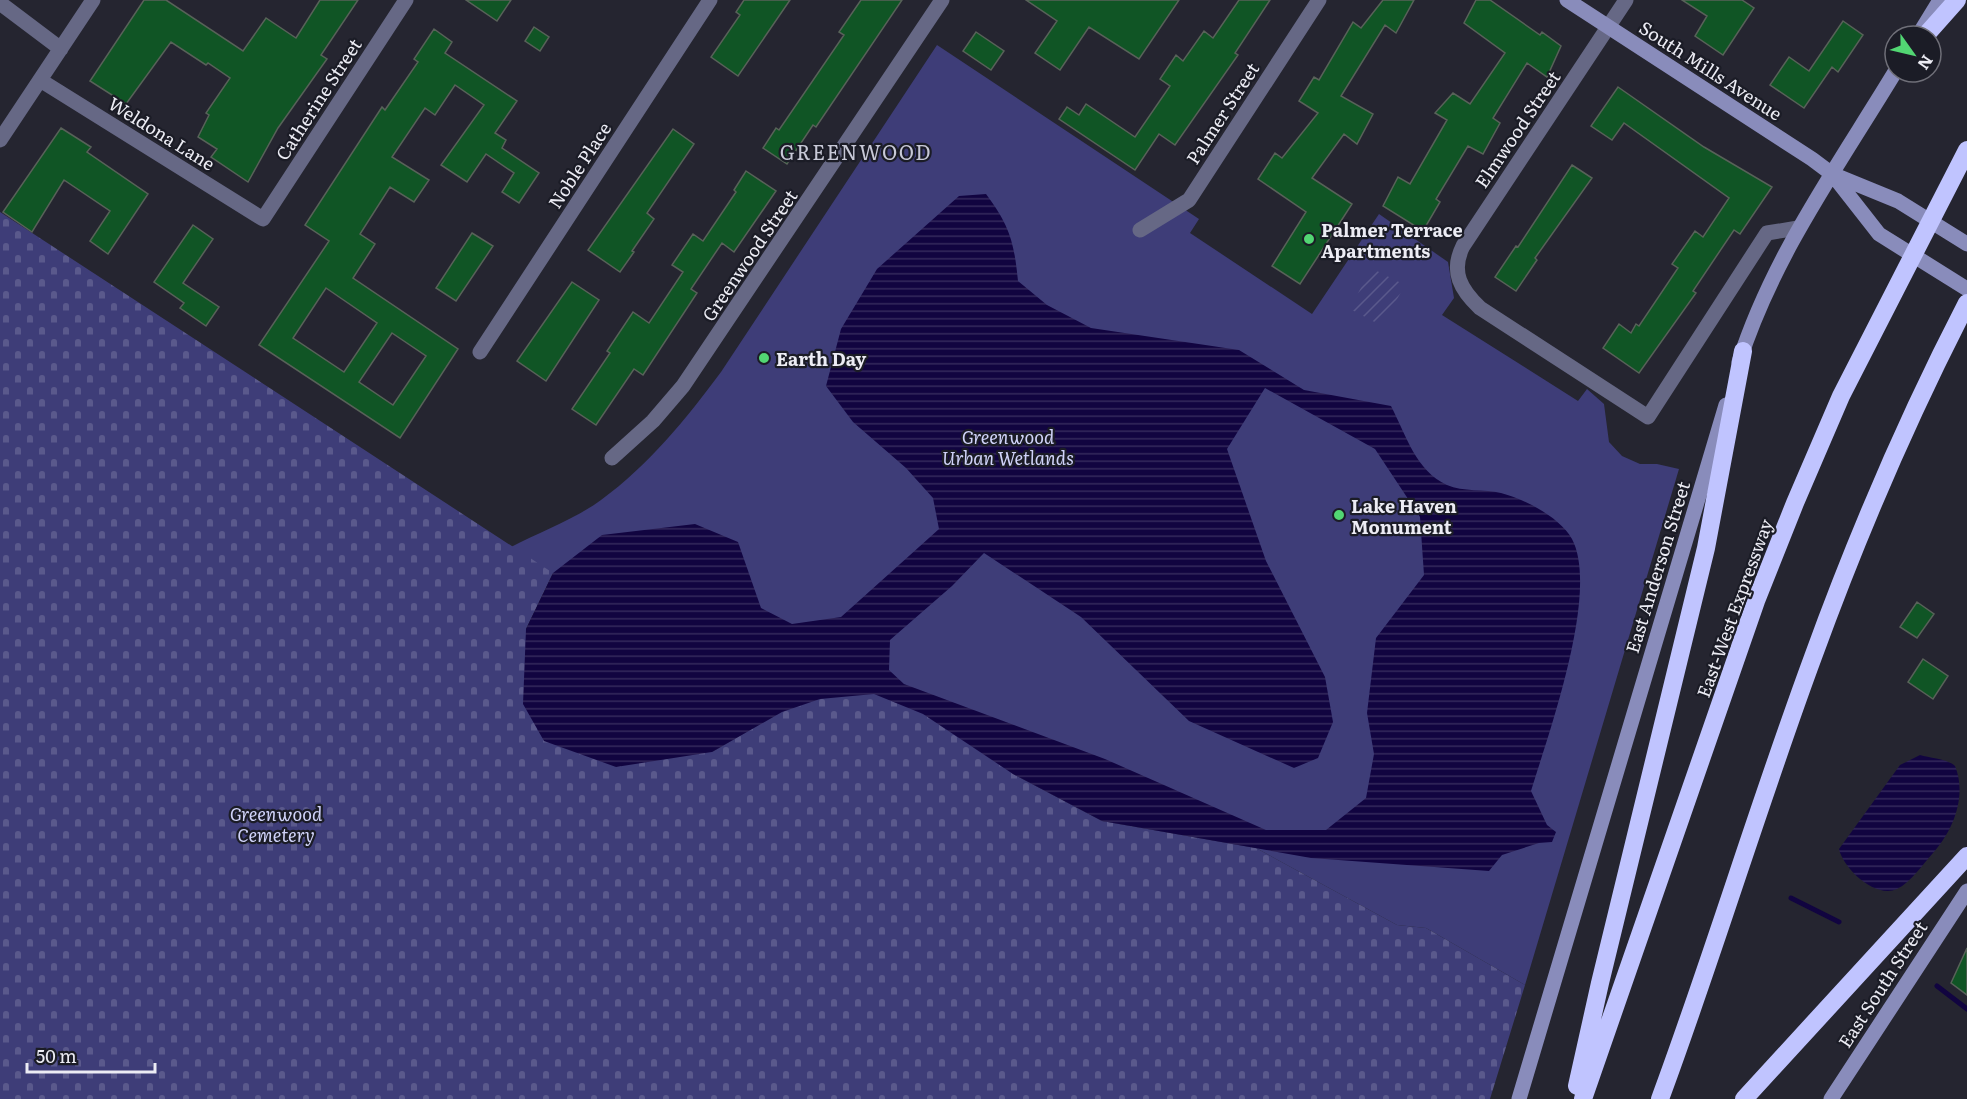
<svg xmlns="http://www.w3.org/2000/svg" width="1967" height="1099" viewBox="0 0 1967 1099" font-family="Literata,serif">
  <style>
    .green { fill: #3e3d78 }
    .cemetery { fill: url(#cemetery-stones) }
    .garden { fill: url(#garden-furrows) }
    .water { fill: url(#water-rules); fill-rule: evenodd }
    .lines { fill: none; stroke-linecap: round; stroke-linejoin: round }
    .stream { stroke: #110440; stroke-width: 5 }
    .building { fill: #105525; stroke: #586259; stroke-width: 1.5; fill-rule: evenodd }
    .street { stroke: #666885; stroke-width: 15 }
    .secondary { stroke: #898cbb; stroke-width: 15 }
    .highway { stroke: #c0c4ff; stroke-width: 18 }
    .poi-dot { fill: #52d673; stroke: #1b1c26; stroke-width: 2 }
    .labels { text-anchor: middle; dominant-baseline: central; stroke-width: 4.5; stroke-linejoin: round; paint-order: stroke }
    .street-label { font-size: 18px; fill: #ececf4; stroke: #1b1c26 }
    .poi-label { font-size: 18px; font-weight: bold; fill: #ececf4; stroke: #1b1c26; text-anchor: start }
    .park-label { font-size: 18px; font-style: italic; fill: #d0d3f9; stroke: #1b1c26 }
    .neighbourhood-label { font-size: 20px; letter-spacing: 1.5px; fill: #c8c9d7; stroke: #1b1c26 }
  </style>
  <defs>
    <pattern id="cemetery-stones" width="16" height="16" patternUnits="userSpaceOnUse" patternTransform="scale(1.5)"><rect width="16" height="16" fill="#3e3d78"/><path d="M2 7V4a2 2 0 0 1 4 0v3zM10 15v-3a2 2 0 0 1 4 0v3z" fill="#5a598c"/></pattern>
    <pattern id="garden-furrows" width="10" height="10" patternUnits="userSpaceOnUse" patternTransform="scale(1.5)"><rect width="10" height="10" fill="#3e3d78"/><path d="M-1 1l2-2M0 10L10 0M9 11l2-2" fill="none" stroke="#5a598c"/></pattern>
    <pattern id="water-rules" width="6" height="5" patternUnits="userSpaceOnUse" patternTransform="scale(1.5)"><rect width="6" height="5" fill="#110440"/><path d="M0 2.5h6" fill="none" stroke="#34295c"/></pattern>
  </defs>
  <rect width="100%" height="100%" fill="#252530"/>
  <path class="green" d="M 937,45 L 1199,219 L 1190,233 L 1312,314 L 1379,214 L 1448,262 L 1454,298 L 1442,315 L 1578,401 L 1587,389 L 1604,404 L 1609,442 L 1622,456 L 1640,464 L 1657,464 L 1679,469 L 1525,985 L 1426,928 L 1397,925 L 1256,848 L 1102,821 L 1013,774 L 782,712 L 712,752 L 553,574 L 511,547 C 540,532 575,519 601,500 C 649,465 686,419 721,372 Z"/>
  <path class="cemetery" d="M 0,212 L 553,573 L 526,629 L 712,752 L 781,712 L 820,699 L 874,694 L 923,714 L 1013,774 L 1102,821 L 1256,848 L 1397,925 L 1426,928 L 1525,985 L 1490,1099 L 0,1099 Z"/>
  <path class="garden" d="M 1371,268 L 1405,285 L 1382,326 L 1350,309 Z"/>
  <path class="water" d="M 986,194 C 1010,226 1014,242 1018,281 L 1047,305 L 1091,328 L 1239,350 L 1304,390 L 1391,406 C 1406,435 1416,471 1447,485 C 1463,492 1485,489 1501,493 C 1524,499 1560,517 1572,539 C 1600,592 1548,735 1531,791 L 1547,825 L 1556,832 L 1552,842 L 1539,843 L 1502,855 L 1489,871 L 1311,858 L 1102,821 L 1013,774 L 923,714 L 874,694 L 820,699 L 782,712 L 712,752 L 616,767 L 544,741 L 523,704 L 526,629 L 553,573 L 602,535 L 695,524 L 738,542 L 761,608 L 792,624 L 841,617 L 939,529 L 933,498 L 906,468 L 853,422 L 826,386 L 841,329 L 877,269 L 959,196 ZM 1265,388 L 1375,449 L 1420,517 L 1424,575 L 1376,638 L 1367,713 L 1374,754 L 1366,798 L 1326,830 L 1266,830 L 1105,759 L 904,684 L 889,670 L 890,640 L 952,586 L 984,553 L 1081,617 L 1189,721 L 1294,768 L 1318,758 L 1333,722 L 1325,677 L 1266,561 L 1227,449 Z
    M 1920,755 C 1930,758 1948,759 1955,766 C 1967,795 1954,830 1933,853 C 1923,864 1911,882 1897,889 C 1875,899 1843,868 1839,849 L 1900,765 Z"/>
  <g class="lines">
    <path class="stream" d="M 1791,898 L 1839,922
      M 1937,986 L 1967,1009"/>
  </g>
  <path class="building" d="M 144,0 L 166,0 L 243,51 L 266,18 L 296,38 L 320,0 L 358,0 L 321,55 L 327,59 L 278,128 L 248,182 L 211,157 L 217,149 L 198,137 L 209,115 L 206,113 L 230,78 L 208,63 L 206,65 L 171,42 L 126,104 L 90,81 Z
    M 466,0 L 511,0 L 497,21 Z
    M 744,0 L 790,0 L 738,76 L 711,57 L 740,15 L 736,12 Z
    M 861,0 L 902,0 L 816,127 L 813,125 L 787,164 L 763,148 L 776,128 L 779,130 L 844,35 L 839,32 Z
    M 1026,0 L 1179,0 L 1139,59 L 1089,27 L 1060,70 L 1035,53 L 1057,21 Z
    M 1239,0 L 1270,0 L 1235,53 L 1238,55 L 1175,145 L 1159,134 L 1135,170 L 1059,119 L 1067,107 L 1079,115 L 1086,104 L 1135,137 L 1170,86 L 1160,79 L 1176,55 L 1183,61 L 1204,31 L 1213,38 Z
    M 1383,0 L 1414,0 L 1396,33 L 1385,25 L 1341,96 L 1373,114 L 1357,144 L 1344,134 L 1312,178 L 1352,204 L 1300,284 L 1272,266 L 1306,212 L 1258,179 L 1275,153 L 1282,158 L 1318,113 L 1299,101 L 1314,77 L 1319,80 L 1353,22 L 1361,28 Z
    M 1476,0 L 1490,0 L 1540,35 L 1542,32 L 1561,46 L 1547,77 L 1527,63 L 1493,118 L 1500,123 L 1483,154 L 1468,146 L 1436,199 L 1440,202 L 1423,231 L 1383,206 L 1398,177 L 1410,184 L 1447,120 L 1435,113 L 1453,93 L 1470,104 L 1505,53 L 1464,23 Z
    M 1682,0 L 1742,0 L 1754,8 L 1723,55 L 1695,36 L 1707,16 Z
    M 1843,21 L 1863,35 L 1838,72 L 1832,67 L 1804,108 L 1770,85 L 1789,57 L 1809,71 Z
    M 534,27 L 549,37 L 540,51 L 525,41 Z
    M 434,29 L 452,42 L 445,53 L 517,101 L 495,133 L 506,140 L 502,148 L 539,173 L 519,203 L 502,192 L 514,173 L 486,154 L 467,182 L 441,165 L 484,105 L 455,85 L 435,115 L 425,108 L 392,157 L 429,180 L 414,202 L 390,187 L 360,234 L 375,244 L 353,278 L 458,349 L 400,438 L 259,345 L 329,241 L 305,225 L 382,107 L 385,110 L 418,62 L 414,59 ZM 326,288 L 377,323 L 344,372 L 293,338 ZM 392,333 L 426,356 L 393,405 L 359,382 Z
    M 976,32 L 1004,51 L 991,70 L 963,51 Z
    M 1618,87 L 1704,147 L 1772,187 L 1740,234 L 1734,230 L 1693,291 L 1696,293 L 1639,373 L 1603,348 L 1619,324 L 1631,333 L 1636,324 L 1639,326 L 1678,268 L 1672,264 L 1695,231 L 1703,237 L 1729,198 L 1624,123 L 1612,140 L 1591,126 Z
    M 61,128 L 91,147 L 87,152 L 148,194 L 108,254 L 90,241 L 110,211 L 64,180 L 32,232 L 3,212 Z
    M 673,129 L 694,144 L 647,213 L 654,219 L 632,251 L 634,252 L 620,272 L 588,250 Z
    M 1572,165 L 1592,178 L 1535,258 L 1537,260 L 1516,291 L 1495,277 L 1516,246 L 1518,247 Z
    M 746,171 L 776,191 L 734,252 L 722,243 L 691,289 L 697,293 L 643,375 L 634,369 L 596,425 L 572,409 L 610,353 L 607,351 L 633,312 L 649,323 L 683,272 L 672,265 L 693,234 L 703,241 L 736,192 L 734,190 Z
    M 193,225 L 213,239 L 183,283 L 219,307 L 206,326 L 180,308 L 184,303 L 154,282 Z
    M 472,233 L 493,246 L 456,301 L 436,288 Z
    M 572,282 L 599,300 L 546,381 L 517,361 Z
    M 1917,602 L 1934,614 L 1917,638 L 1900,627 Z
    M 1923,659 L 1948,676 L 1933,699 L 1908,682 Z
    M 1967,948 L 1967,995 L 1951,983 Z"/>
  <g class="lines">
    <path class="street" d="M 1626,0 L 1463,246 C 1450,272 1461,290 1480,308 L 1648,417 L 1767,233 L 1798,228
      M 0,3 L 61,49
      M 40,80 L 263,219 L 406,0
      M 0,140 L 93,0
      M 1140,230 L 1189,200 L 1319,0
      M 480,352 L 710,0
      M 612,458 L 653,421 L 683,386 L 942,0"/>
    <path class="secondary" d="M 1567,0 L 1812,159 L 1832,174 L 1879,234 L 1967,289
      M 1918,36 L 1940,0
      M 1832,174 L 1898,201 L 1967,244
      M 1739,362 C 1773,256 1838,166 1895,72
      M 1519,1099 L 1726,405
      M 1831,1099 L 1967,891"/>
    <path class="highway" d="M 1925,36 L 1957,0
      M 1577,1086 L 1600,983 L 1706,548 L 1743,351
      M 1583,1099 L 1756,601 L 1795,503 L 1841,396 L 1967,150
      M 1660,1099 C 1714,953 1759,803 1813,657 C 1857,536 1908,417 1967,303
      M 1744,1099 L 1967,856"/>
  </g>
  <g class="poi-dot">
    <circle cx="1309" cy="239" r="6"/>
    <circle cx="764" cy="358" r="6"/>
    <circle cx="1339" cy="515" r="6"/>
  </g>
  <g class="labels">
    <g class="street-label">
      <text transform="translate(1711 70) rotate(33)">South Mills Avenue</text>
      <text transform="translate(318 99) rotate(-57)">Catherine Street</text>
      <text transform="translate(1222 113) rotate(-57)">Palmer Street</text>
      <text transform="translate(1517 129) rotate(-56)">Elmwood Street</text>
      <text transform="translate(162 133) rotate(32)">Weldona Lane</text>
      <text transform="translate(579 165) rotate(-57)">Noble Place</text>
      <text transform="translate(749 255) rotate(-56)">Greenwood Street</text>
      <text transform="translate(1657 567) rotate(-73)">East Anderson Street</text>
      <text transform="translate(1734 608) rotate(-70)">East-West Expressway</text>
      <text transform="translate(1882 984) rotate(-57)">East South Street</text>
    </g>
    <g class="poi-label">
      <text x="1321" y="229">Palmer Terrace<tspan x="1321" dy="21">Apartments</tspan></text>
      <text x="776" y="358">Earth Day</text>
      <text x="1351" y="505">Lake Haven<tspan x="1351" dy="21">Monument</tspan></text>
    </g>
    <g class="park-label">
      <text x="1008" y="436">Greenwood<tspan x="1008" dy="21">Urban Wetlands</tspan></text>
      <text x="276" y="813">Greenwood<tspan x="276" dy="21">Cemetery</tspan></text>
    </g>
    <g class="neighbourhood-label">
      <text x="856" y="151">GREENWOOD</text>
    </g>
  </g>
  <g transform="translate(1913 54) rotate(124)"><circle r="28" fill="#1b1c26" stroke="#6f6f78" stroke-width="1.5"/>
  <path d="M0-4.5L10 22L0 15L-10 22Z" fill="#52d673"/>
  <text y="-9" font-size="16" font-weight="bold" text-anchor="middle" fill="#ececf4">N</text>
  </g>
  <path d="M27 1063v9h128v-9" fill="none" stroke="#ececf4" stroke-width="3"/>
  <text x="36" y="1063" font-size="18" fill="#ececf4" stroke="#1b1c26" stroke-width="4.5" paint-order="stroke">50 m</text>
</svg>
